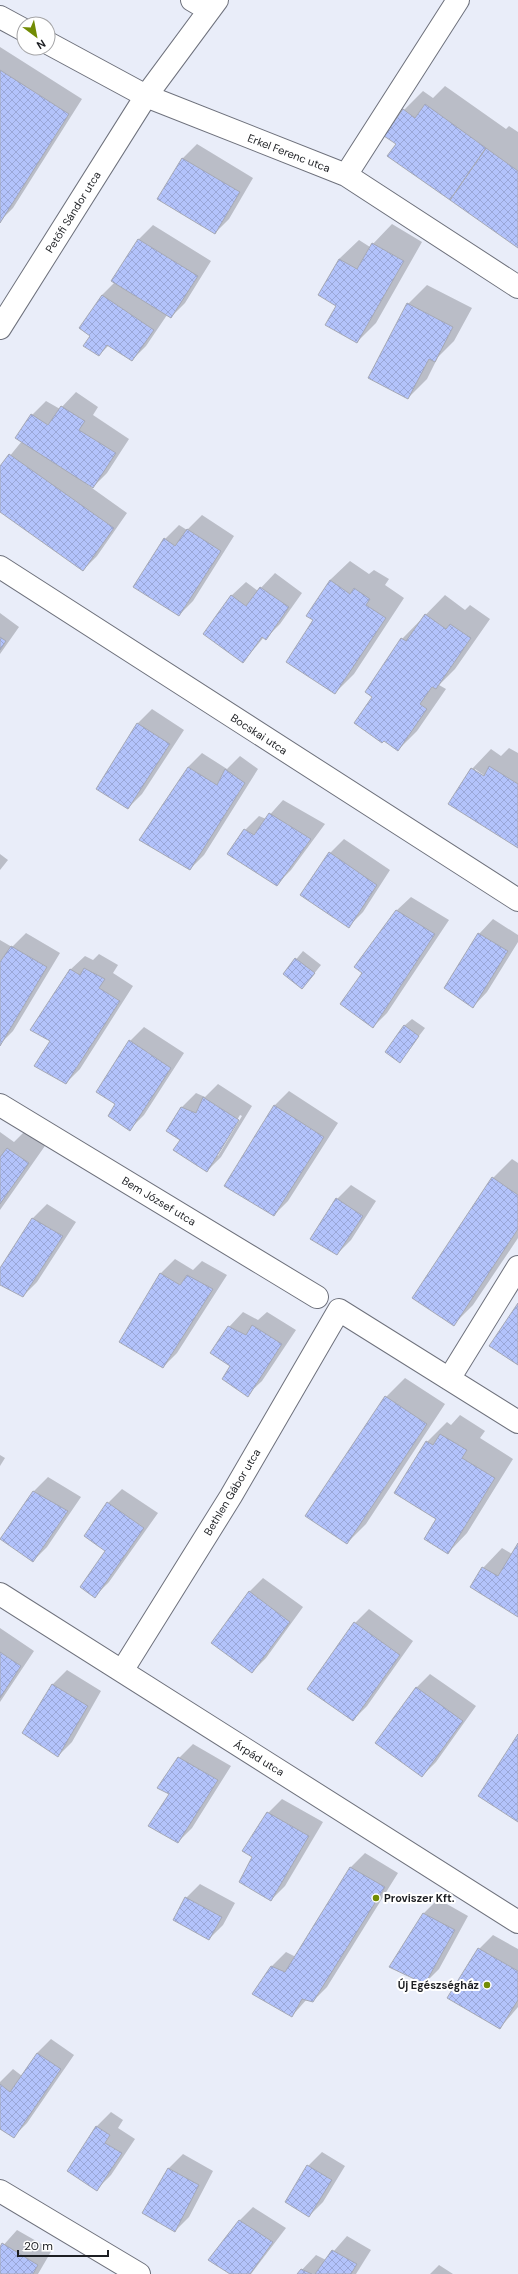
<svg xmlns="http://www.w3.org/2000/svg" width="518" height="2274" viewBox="0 0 518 2274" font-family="'DM Sans',sans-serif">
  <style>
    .shadow { fill: #0003; fill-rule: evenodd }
    .building { fill: url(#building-cross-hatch); stroke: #a6a9b5 }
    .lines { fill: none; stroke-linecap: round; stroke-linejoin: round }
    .minor-casing { stroke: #6e717c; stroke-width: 24 }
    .minor { stroke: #fff; stroke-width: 22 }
    .poi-dot { fill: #728c04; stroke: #fff; stroke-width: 1.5 }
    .labels { text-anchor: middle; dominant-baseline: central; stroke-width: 4; stroke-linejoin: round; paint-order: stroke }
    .street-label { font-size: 11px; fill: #1d1f23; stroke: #fff }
    .poi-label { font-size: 11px; font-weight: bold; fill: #1d1f23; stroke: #fff; text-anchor: start }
  </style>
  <defs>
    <pattern id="building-cross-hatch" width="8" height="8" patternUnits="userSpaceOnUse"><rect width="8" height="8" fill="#b3c3fb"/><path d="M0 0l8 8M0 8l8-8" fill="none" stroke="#9aa7d7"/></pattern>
  </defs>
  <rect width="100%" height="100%" fill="#e9edf9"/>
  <path class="shadow" d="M 0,47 L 82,99 L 13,208 L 0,221 Z
    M 445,86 L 506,129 L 509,126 L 518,132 L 518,246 L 397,144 L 404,110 L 423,91 L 433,98 Z
    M 197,144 L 253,178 L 229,219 L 215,233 L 159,199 L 183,158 Z
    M 392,224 L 422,242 L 376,323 L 357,342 L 337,305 L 339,259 L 359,240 L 370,247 Z
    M 153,225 L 211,261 L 185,303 L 171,317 L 167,315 L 146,346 L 132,360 L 109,345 L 99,355 L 91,335 L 80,328 L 102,295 L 115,282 L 139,239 Z
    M 427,285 L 472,308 L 454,341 L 438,357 L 427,379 L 408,398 L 408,304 Z
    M 76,392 L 98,407 L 93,415 L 129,439 L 107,473 L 93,487 L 86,482 L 85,483 L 127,513 L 97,556 L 83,570 L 0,511 L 0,468 L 22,441 L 32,415 L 46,401 L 60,409 Z
    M 202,515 L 234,536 L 193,601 L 179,615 L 165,539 L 179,525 L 187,530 Z
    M 350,561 L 369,574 L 374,570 L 389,579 L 385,585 L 404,598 L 354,674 L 335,693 L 314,620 L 330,580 Z
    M 275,573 L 302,593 L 280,624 L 266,638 L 264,637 L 243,662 L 231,596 L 246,582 L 258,591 Z
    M 445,595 L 465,610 L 470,605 L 490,619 L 455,669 L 439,685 L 446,689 L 417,731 L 398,750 L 384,740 L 373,696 L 402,639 Z
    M 0,613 L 19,627 L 0,654 Z
    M 152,709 L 184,730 L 142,794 L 128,808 L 97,788 L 138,723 Z
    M 509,748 L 518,753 L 518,847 L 472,769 L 491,749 L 501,756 ZM 475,769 L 488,778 L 487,779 L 475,772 Z
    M 202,753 L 227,769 L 240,756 L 258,769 L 204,855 L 190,869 L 188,767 Z
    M 283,800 L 325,824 L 291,870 L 277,884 L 245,830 L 259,816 L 266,819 Z
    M 344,839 L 390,870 L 363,912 L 349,926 L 302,895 L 330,853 Z
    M 0,854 L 8,860 L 0,870 Z
    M 411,897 L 449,920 L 387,1013 L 373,1027 L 363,972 L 396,911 Z
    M 493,919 L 518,935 L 518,942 L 487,992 L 473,1007 L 445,988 L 479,934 Z
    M 26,933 L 60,953 L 13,1031 L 0,1044 L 0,940 L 12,947 Z
    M 303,951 L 321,965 L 309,980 L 284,974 Z
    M 99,954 L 118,965 L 113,973 L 133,986 L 80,1069 L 66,1083 L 51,1041 L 70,970 L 85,956 L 93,960 Z
    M 412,1019 L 425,1028 L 400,1061 L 404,1026 Z
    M 144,1027 L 184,1053 L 144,1115 L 129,1130 L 130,1041 Z
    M 218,1084 L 252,1106 L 221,1157 L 207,1171 L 181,1140 L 167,1131 L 182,1107 L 196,1093 L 205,1097 ZM 240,1115 L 242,1116 L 218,1156 L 216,1156 Z
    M 289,1091 L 338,1123 L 288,1201 L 274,1215 L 225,1185 L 275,1105 Z
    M 27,1129 L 47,1143 L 0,1210 L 0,1132 L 14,1142 Z
    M 512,1159 L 518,1163 L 518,1238 L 473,1305 L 454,1324 L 493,1178 Z
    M 351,1185 L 376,1201 L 351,1240 L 337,1254 L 337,1199 Z
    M 47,1204 L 76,1222 L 37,1282 L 23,1296 L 0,1284 L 0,1270 L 33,1218 Z
    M 175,1259 L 193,1270 L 202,1261 L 227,1275 L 177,1353 L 163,1367 L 161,1273 Z
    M 243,1312 L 258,1320 L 267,1312 L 296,1330 L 262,1381 L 247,1395 L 232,1366 L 229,1327 Z
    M 405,1378 L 445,1404 L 366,1524 L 347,1543 L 386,1397 Z
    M 460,1415 L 485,1431 L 480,1438 L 513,1459 L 467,1533 L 448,1553 L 437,1519 L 395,1493 L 427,1442 L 447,1422 L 451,1425 Z
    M 0,1455 L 5,1458 L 0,1466 Z
    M 48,1477 L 81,1497 L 47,1547 L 33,1561 L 2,1539 L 34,1491 Z
    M 122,1489 L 158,1513 L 109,1582 L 95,1596 L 106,1551 L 85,1536 L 108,1503 Z
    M 518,1545 L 518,1616 L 483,1568 L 502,1548 L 512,1554 Z
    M 263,1578 L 303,1607 L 266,1658 L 252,1672 L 249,1592 Z
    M 369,1609 L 413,1641 L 367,1706 L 353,1720 L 355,1623 Z
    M 0,1628 L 34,1651 L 0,1702 Z
    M 67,1670 L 101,1691 L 72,1742 L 58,1756 L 24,1733 L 53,1684 Z
    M 430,1674 L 476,1706 L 436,1762 L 422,1776 L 416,1688 Z
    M 193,1744 L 231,1766 L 192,1828 L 178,1842 L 170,1794 L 179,1758 Z
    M 282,1799 L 323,1822 L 285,1886 L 271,1900 L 253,1857 L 244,1851 L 268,1813 Z
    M 365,1853 L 398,1873 L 327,1987 L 313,2001 L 307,1999 L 292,2016 L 253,1994 L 272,1966 L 286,1952 L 296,1957 L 351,1867 Z
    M 200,1884 L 235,1903 L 223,1925 L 209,1939 L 186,1898 Z
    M 438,1899 L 468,1916 L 439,1969 L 425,1983 L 391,1966 L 424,1913 Z
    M 493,1935 L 518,1949 L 518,2007 L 500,2028 L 479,1949 Z
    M 51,2039 L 74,2055 L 27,2123 L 13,2137 L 0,2128 L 0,2082 L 13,2069 L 22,2076 L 37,2053 Z
    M 111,2112 L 123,2120 L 118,2128 L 135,2139 L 111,2175 L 97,2189 L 68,2170 L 97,2126 Z
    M 322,2152 L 345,2166 L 323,2202 L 309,2216 L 308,2166 Z
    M 183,2154 L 213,2171 L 189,2217 L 175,2231 L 143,2213 L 169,2168 Z
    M 253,2207 L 286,2228 L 251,2274 L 232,2274 L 239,2221 Z
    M 17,2230 L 52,2250 L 38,2274 L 0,2274 L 0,2249 Z
    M 347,2236 L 371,2250 L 356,2274 L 298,2274 L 316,2255 L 326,2260 Z
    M 439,2265 L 453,2274 L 430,2274 Z"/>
  <path class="building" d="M 0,70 L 69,114 L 0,223 Z
    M 425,104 L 486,148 L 450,200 L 387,156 L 396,144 L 384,136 L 403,109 L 415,118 Z
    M 486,148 L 518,171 L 518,248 L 450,200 Z
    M 182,158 L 240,192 L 215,234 L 157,199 Z
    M 138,239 L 198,276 L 171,318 L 111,281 Z
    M 372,243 L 404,261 L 357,343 L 325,325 L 336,306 L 318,295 L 339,259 L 357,269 Z
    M 102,295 L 154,330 L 132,361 L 107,345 L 99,356 L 83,346 L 90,336 L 79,328 Z
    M 407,303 L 453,327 L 435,362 L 429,359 L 408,399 L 368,378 Z
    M 61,406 L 85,421 L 79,430 L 116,453 L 93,488 L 15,438 L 31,414 L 48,425 Z
    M 9,454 L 114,528 L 83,571 L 0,512 L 0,466 Z
    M 187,529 L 221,551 L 179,616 L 133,587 L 164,538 L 175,546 Z
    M 330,580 L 350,594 L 354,588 L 370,599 L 366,605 L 386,618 L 335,694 L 286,662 L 313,620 L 306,616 Z
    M 260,587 L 289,607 L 266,640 L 262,637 L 243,663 L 203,634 L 231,595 L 246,606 Z
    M 425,614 L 446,629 L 450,624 L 471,638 L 436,689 L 432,687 L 420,704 L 427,709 L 398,751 L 384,741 L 382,743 L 354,723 L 372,697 L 365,692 L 401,638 L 406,641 Z
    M 0,637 L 6,641 L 0,650 Z
    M 137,723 L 170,744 L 128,809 L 96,789 Z
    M 489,766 L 518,784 L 518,848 L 448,804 L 471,768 L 484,776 Z
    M 188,767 L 217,785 L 225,769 L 245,783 L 190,870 L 139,840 Z
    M 269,813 L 311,839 L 277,886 L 227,854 L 244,829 L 254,835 Z
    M 329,852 L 377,885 L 349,928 L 300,895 Z
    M 396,910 L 435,934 L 373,1028 L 340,1004 L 362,973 L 354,967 Z
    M 478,933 L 508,951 L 473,1008 L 444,988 Z
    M 11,946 L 47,967 L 0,1046 L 0,962 Z
    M 295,958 L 315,973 L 302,989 L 283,974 Z
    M 84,968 L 105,979 L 99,988 L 120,1001 L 66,1084 L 34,1066 L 50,1041 L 30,1030 L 70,969 L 80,975 Z
    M 404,1025 L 419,1036 L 400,1063 L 385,1052 Z
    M 129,1040 L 171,1068 L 130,1131 L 108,1116 L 115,1104 L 96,1092 Z
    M 203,1097 L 239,1120 L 207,1172 L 173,1150 L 180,1140 L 166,1131 L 181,1107 L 196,1113 Z
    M 274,1105 L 324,1137 L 274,1216 L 224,1186 Z
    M 7,1148 L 29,1163 L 0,1204 L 0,1157 Z
    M 492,1177 L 518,1195 L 518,1229 L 454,1326 L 412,1298 Z
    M 336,1198 L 363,1216 L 337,1255 L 310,1239 Z
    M 32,1218 L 63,1236 L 23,1297 L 0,1285 L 0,1268 Z
    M 160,1273 L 180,1285 L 187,1275 L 213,1289 L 163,1368 L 119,1342 Z
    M 518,1303 L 518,1365 L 489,1346 Z
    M 252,1325 L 282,1344 L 248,1397 L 222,1379 L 230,1366 L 210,1353 L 228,1326 L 246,1335 Z
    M 385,1396 L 427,1424 L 347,1544 L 305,1516 Z
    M 440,1434 L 467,1450 L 462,1458 L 495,1478 L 448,1554 L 424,1539 L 436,1519 L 394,1493 L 426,1441 L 433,1445 Z
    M 33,1491 L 68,1511 L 33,1562 L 0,1539 Z
    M 107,1502 L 144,1528 L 95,1598 L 80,1587 L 105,1551 L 84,1536 Z
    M 518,1543 L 518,1617 L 470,1587 L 482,1567 L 498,1576 Z
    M 249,1591 L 290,1622 L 252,1673 L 211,1643 Z
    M 354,1622 L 400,1655 L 353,1721 L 307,1689 Z
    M 0,1652 L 21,1666 L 0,1698 Z
    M 52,1684 L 88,1706 L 58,1757 L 22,1733 Z
    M 416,1687 L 463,1721 L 422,1777 L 375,1743 Z
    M 518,1734 L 518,1822 L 478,1796 Z
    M 178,1757 L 218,1780 L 178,1843 L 148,1826 L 169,1794 L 157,1788 Z
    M 267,1812 L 309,1836 L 271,1901 L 239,1882 L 252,1857 L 242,1851 Z
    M 350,1867 L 385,1887 L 313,2002 L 302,1999 L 292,2017 L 252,1994 L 271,1966 L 285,1972 Z
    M 185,1897 L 222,1917 L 209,1940 L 173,1920 Z
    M 423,1913 L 455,1930 L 425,1984 L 389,1967 Z
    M 478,1948 L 518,1971 L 518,2000 L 500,2029 L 447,1998 Z
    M 37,2053 L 61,2069 L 14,2138 L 0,2129 L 0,2084 L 10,2092 Z
    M 96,2126 L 110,2135 L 105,2143 L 122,2153 L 97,2191 L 67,2171 Z
    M 307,2165 L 332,2180 L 309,2217 L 285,2202 Z
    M 168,2168 L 199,2185 L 175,2232 L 142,2213 Z
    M 239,2220 L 273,2242 L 250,2274 L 230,2274 L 208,2260 Z
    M 2,2243 L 38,2265 L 33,2274 L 0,2274 L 0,2247 Z
    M 332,2250 L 357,2264 L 351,2274 L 315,2274 Z
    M 301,2269 L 312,2274 L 297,2274 Z"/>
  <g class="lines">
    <g class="minor-casing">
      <path id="minor" d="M 192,0 L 209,10
        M 0,17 L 24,30
        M 48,43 L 146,96 L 346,175 L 518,287
        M 346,175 L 458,0
        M 0,328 L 146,96 L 217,0
        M 0,567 L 518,900
        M 0,1105 L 317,1297
        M 449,1379 L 518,1267
        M 0,1594 L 518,1922
        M 122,1671 L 231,1496 L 339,1310 L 518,1422
        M 0,2191 L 139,2274"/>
    </g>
    <use href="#minor" class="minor"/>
  </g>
  <g class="poi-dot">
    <circle cx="376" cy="1898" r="4"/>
    <circle cx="487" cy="1985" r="4"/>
  </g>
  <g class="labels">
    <g class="street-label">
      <text transform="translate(289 153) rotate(21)">Erkel Ferenc utca</text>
      <text transform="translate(73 212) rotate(-58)">Petőfi Sándor utca</text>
      <text transform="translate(259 734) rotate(33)">Bocskai utca</text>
      <text transform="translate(159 1201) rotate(31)">Bem József utca</text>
      <text transform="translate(232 1492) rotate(-59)">Bethlen Gábor utca</text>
      <text transform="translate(259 1758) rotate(32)">Árpád utca</text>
    </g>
    <g class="poi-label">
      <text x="384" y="1898">Proviszer Kft.</text>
      <text x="479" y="1985" text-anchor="end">Új Egészségház</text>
    </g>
  </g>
  <g transform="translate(36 36) rotate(148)"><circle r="19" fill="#ffffff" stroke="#a5a5a7"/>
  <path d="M0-3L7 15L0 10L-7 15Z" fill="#728c04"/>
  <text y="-6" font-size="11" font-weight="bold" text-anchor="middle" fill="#1d1f23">N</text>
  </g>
  <path d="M18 2250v6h90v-6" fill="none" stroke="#1d1f23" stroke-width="2"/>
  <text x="24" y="2250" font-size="12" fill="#1d1f23" stroke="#ffffff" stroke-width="3" paint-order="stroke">20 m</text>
</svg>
